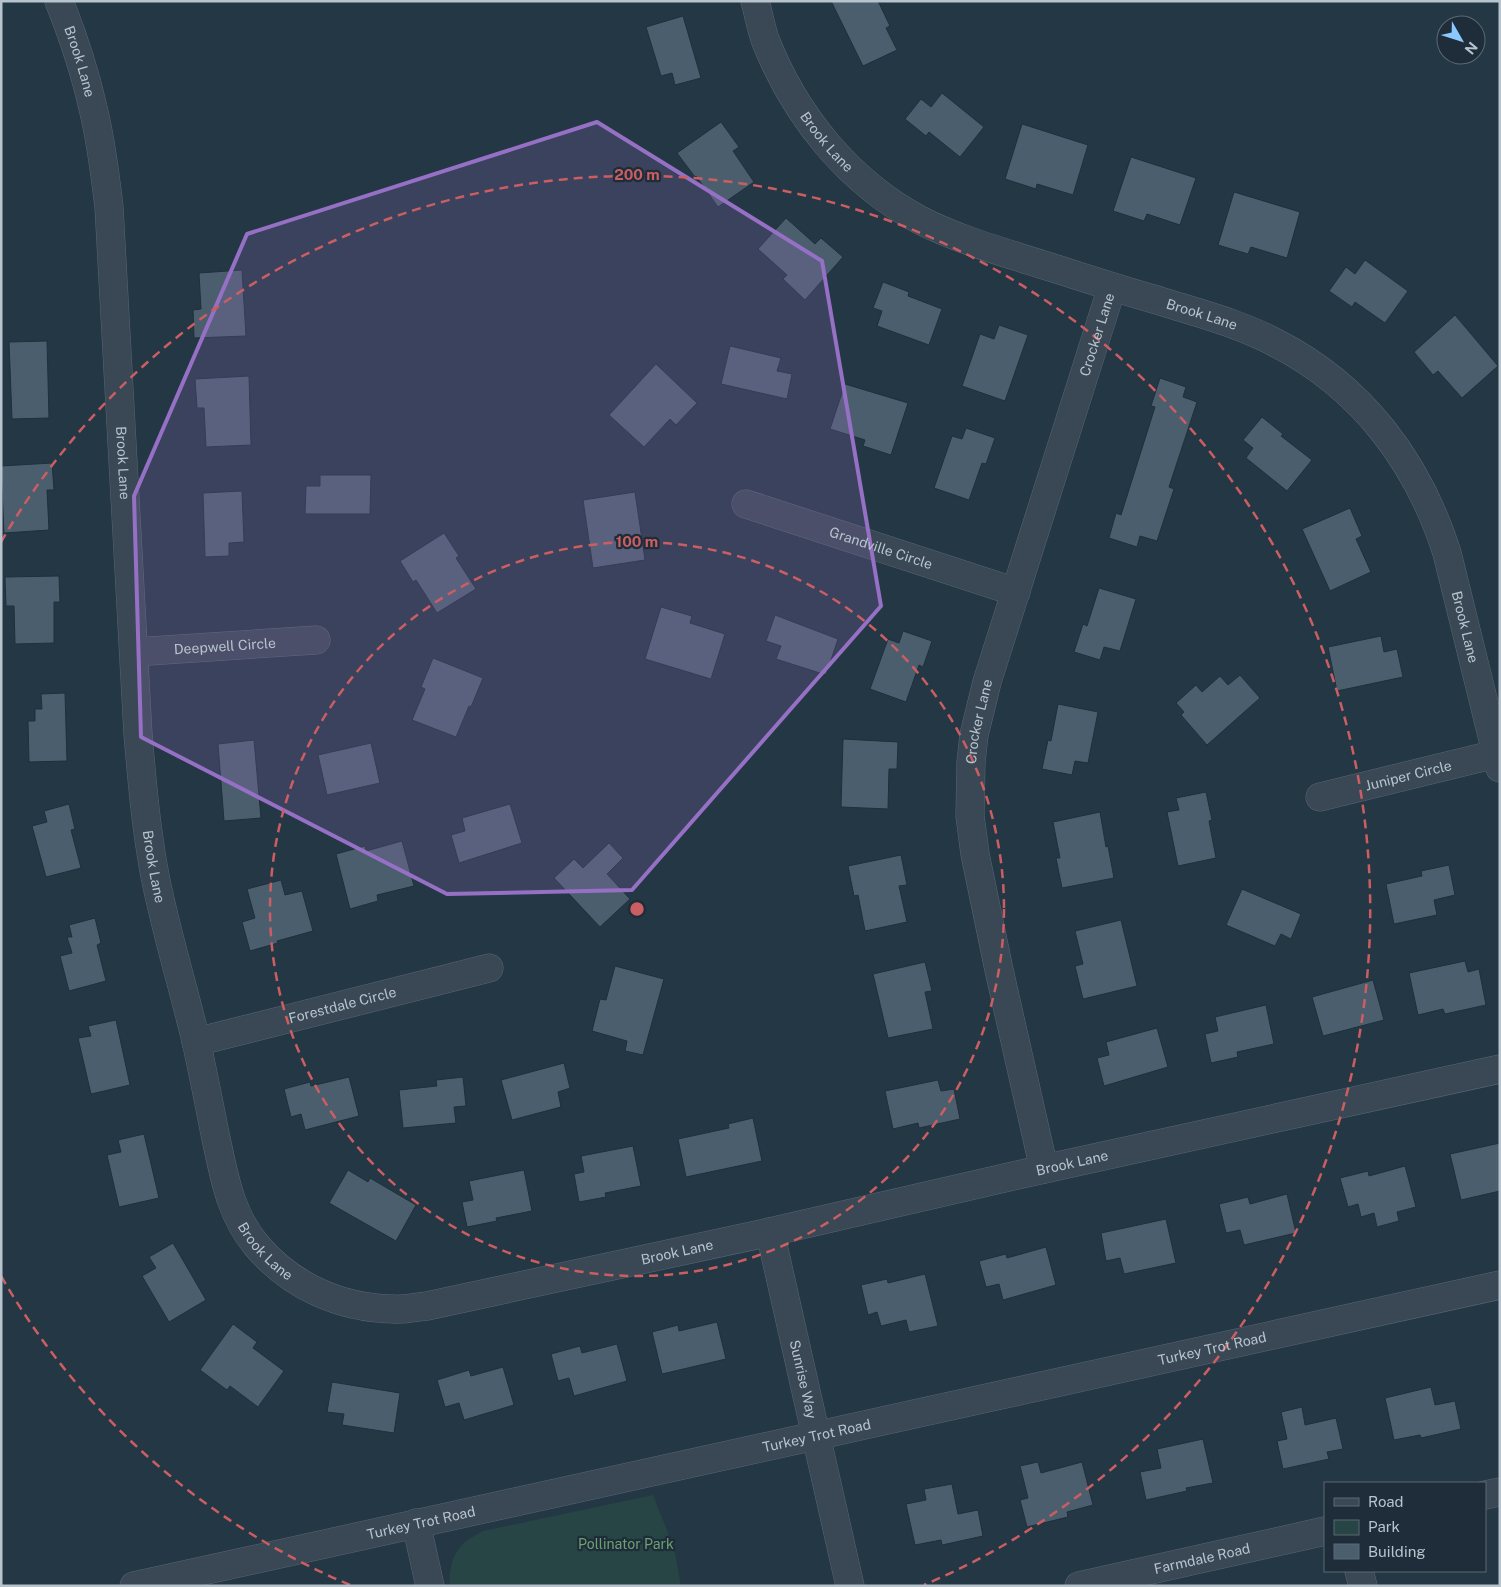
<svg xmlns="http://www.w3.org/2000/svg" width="1501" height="1587" viewBox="0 0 1501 1587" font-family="'Public Sans',sans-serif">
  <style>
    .green { fill: #274544 }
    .building { fill: #4b5e6e; stroke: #202f3b }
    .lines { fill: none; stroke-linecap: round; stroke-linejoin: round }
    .minor-casing { stroke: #586671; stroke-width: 29 }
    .minor { stroke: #394854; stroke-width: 28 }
    .marked { fill: #9670c5; fill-opacity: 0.2; stroke: #9670c5; stroke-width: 4; stroke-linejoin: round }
    .ring { fill: none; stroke: #cb5e62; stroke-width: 2.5; stroke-dasharray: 9 6 }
    .labels { text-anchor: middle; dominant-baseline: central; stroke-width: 4.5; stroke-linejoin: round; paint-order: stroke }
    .street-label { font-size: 14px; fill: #b7c3cd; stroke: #1e2d39 }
    .park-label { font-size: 14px; fill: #6ca070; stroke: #1e2d39 }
    .centre { fill: #cb5e62; stroke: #1e2d39; stroke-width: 2.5 }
    .ring-label { font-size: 15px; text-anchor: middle; font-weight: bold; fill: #cb5e62; stroke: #1e2d39; stroke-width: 4.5; stroke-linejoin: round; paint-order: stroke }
  </style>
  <rect width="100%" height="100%" fill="#243744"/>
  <path class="green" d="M 653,1495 L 674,1548 L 681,1586 L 450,1586 C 448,1570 453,1552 466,1541 C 471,1537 478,1534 483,1531 Z"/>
  <path class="building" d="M 831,1 L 878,1 L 890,26 L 886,28 L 897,50 L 863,66 Z
    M 683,16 L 701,78 L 675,85 L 672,73 L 661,76 L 646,27 Z
    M 942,93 L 984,127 L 960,157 L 929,132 L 926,136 L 905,119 L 921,99 L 931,107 Z
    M 721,122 L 739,147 L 733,151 L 754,182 L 718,207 L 696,176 L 695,177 L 677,153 Z
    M 1022,124 L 1088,145 L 1073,195 L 1037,184 L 1036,189 L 1005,179 Z
    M 1131,157 L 1196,178 L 1180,225 L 1147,214 L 1144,221 L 1113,211 Z
    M 1234,192 L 1300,212 L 1287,258 L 1251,247 L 1248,254 L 1218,245 Z
    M 786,218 L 815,244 L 821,238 L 843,257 L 805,300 L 783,279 L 787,275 L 758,249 Z
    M 1365,260 L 1408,291 L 1385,323 L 1355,302 L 1352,307 L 1329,291 L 1346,267 L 1355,274 Z
    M 242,270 L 246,336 L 194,338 L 193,310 L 201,309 L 199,273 Z
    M 883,282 L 909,292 L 908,296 L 942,309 L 929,345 L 877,326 L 882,311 L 873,308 Z
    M 1455,315 L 1498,366 L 1462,398 L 1438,371 L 1433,375 L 1414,352 Z
    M 999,325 L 1028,335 L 1005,401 L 962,386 L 980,334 L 994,339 Z
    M 47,341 L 49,418 L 12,419 L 9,342 Z
    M 730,346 L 781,358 L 777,371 L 792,374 L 787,399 L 721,384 Z
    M 656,364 L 697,403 L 676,425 L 670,419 L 644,447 L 609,415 Z
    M 249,376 L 251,445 L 206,447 L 204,408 L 197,408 L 195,379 Z
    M 1160,378 L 1186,387 L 1183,397 L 1197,402 L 1169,487 L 1174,489 L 1157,541 L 1140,536 L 1137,547 L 1109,538 L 1116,513 L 1121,515 L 1155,407 L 1151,406 Z
    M 845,384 L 908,403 L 891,455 L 863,446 L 865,440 L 830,429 Z
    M 1262,417 L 1283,434 L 1281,436 L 1312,460 L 1287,491 L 1246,458 L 1253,448 L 1243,440 Z
    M 966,428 L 995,438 L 986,464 L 982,463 L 969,500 L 934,488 L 952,436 L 962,439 Z
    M 52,463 L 54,490 L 47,490 L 49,530 L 4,533 L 1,466 Z
    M 320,475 L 371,475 L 370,514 L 305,514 L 306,486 L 320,486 Z
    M 242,491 L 244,542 L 229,543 L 229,556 L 205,557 L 203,493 Z
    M 635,492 L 645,560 L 593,568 L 583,500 Z
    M 1350,508 L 1362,536 L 1356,539 L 1371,572 L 1330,591 L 1302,529 Z
    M 444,533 L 459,556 L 456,558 L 476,589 L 437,613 L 416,580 L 413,582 L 400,561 Z
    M 59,576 L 60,602 L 54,602 L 54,643 L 15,644 L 14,606 L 6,606 L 5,577 Z
    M 1099,588 L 1136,599 L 1120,651 L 1104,647 L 1100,660 L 1074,652 L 1083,624 L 1087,626 Z
    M 661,607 L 692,616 L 690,623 L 725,634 L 711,679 L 645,659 Z
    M 775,615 L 838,639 L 826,675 L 776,659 L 781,646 L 766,641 Z
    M 903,631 L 932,641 L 923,667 L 919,665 L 906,702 L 870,689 L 888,639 L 899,643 Z
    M 1381,636 L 1384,652 L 1397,649 L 1403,677 L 1337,691 L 1328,647 Z
    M 433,658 L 483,678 L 471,707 L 469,706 L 456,737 L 412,720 L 425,689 L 421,687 Z
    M 1240,675 L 1260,698 L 1207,745 L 1181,715 L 1184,712 L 1176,703 L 1196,685 L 1202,692 L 1220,676 L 1228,685 Z
    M 65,693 L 67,761 L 29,762 L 28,721 L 35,721 L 35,709 L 42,709 L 41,694 Z
    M 1058,704 L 1098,712 L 1088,763 L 1075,761 L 1072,775 L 1042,769 L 1048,740 L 1051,741 Z
    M 843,739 L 898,742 L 897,769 L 889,769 L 888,809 L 841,807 Z
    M 254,740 L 261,818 L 224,821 L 218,744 Z
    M 371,743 L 380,783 L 327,795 L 318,755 Z
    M 1206,792 L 1212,820 L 1209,821 L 1216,858 L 1178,866 L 1167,812 L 1179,810 L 1176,798 Z
    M 69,804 L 75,829 L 71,830 L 81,868 L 46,877 L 32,826 L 47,822 L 44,811 Z
    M 510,804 L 522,843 L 459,863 L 451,835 L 465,831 L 462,818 Z
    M 1100,812 L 1106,847 L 1108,846 L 1114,878 L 1062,888 L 1056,858 L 1060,858 L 1053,822 Z
    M 402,841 L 414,886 L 377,895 L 378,901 L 350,909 L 336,854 L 365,846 L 366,851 Z
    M 609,843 L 623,858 L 607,874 L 630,899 L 600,927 L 554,878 L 574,859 L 583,868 Z
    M 901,855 L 907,885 L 899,886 L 907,922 L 865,931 L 858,895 L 854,896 L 848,866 Z
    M 1449,865 L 1455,895 L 1434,900 L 1437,915 L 1394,924 L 1386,884 L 1422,876 L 1421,871 Z
    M 281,880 L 285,895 L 302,891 L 313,931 L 277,941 L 278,943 L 250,951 L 242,922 L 255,918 L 247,889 Z
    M 1242,889 L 1301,914 L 1291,939 L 1281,934 L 1275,946 L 1226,925 Z
    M 95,918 L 101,943 L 97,945 L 106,981 L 69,991 L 60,956 L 72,953 L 67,937 L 72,937 L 69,925 Z
    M 1121,920 L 1137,986 L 1083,999 L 1075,966 L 1083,964 L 1075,931 Z
    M 1465,961 L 1468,972 L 1479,969 L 1486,1005 L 1445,1014 L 1443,1009 L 1418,1015 L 1409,973 Z
    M 925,962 L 932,991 L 925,992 L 933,1029 L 888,1038 L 873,974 Z
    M 615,966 L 664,979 L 643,1055 L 625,1051 L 627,1041 L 592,1031 L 600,999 L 606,1000 Z
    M 1373,980 L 1384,1020 L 1323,1036 L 1312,997 Z
    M 1266,1005 L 1274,1044 L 1237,1052 L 1238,1057 L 1211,1063 L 1205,1034 L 1218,1031 L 1215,1017 Z
    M 116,1020 L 130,1085 L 91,1094 L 78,1038 L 91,1036 L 88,1026 Z
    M 1157,1028 L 1168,1067 L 1104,1086 L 1097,1058 L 1109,1055 L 1106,1042 Z
    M 564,1063 L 570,1088 L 558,1092 L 561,1107 L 512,1120 L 501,1080 Z
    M 349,1077 L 359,1116 L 305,1130 L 301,1114 L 291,1117 L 284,1089 L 310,1082 L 311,1086 Z
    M 463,1077 L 466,1106 L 454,1107 L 456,1123 L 403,1128 L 399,1090 L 437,1086 L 436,1080 Z
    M 938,1080 L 941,1091 L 954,1089 L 960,1119 L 919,1128 L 918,1123 L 893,1129 L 885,1091 Z
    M 753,1118 L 762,1161 L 686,1177 L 678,1139 L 729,1128 L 728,1124 Z
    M 144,1134 L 159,1198 L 119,1207 L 107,1155 L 121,1152 L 118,1140 Z
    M 1500,1143 L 1500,1191 L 1461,1200 L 1450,1154 Z
    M 633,1146 L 641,1186 L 605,1193 L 606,1197 L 579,1202 L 574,1174 L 584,1172 L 581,1156 Z
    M 1405,1166 L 1416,1207 L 1397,1212 L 1399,1221 L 1377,1227 L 1374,1213 L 1361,1217 L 1358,1204 L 1348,1207 L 1340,1178 L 1368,1171 L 1369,1176 Z
    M 348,1170 L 368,1182 L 370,1178 L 416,1205 L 396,1241 L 329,1203 Z
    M 524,1170 L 532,1211 L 496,1218 L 497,1221 L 467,1227 L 462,1202 L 473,1200 L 469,1181 Z
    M 1287,1194 L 1296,1233 L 1244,1245 L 1240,1230 L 1226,1233 L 1219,1204 L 1248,1197 L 1250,1204 Z
    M 1166,1219 L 1176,1263 L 1124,1274 L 1120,1258 L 1106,1261 L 1101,1233 Z
    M 173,1243 L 206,1300 L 169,1322 L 142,1276 L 156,1268 L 149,1257 Z
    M 1046,1247 L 1056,1285 L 1003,1300 L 999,1284 L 986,1287 L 979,1261 L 1006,1254 L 1007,1258 Z
    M 925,1274 L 938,1326 L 909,1332 L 906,1320 L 881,1326 L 877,1312 L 868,1315 L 861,1285 L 887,1279 L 888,1283 Z
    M 717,1322 L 726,1359 L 662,1374 L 652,1332 L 678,1325 L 679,1331 Z
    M 233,1324 L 257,1342 L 253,1348 L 284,1371 L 258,1407 L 230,1386 L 227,1390 L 200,1370 Z
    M 617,1344 L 627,1381 L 574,1396 L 569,1378 L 558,1381 L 551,1354 L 580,1346 L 582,1353 Z
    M 503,1367 L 514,1405 L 464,1420 L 459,1403 L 445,1407 L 437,1380 L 469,1370 L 471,1376 Z
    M 332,1382 L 400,1393 L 394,1433 L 342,1425 L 344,1414 L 327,1412 Z
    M 1431,1387 L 1435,1405 L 1455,1401 L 1461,1429 L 1421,1438 L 1420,1435 L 1394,1440 L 1385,1398 Z
    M 1302,1407 L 1305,1425 L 1336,1418 L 1343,1449 L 1327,1452 L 1329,1459 L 1283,1469 L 1277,1441 L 1287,1439 L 1281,1412 Z
    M 1203,1439 L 1213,1483 L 1186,1488 L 1187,1491 L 1146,1500 L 1140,1472 L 1161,1468 L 1157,1449 Z
    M 1038,1462 L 1041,1473 L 1082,1462 L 1093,1505 L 1067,1512 L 1068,1517 L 1027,1527 L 1020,1500 L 1028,1498 L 1020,1466 Z
    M 952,1484 L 958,1514 L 978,1510 L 983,1536 L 942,1545 L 941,1540 L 915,1545 L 906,1504 L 926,1500 L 924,1489 Z"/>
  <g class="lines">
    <g class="minor-casing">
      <g id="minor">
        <path id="s1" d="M 59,1 C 73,36 85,72 93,108 C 101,140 105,173 109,207 L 138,734 C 142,781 146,829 155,876 C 166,932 183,986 196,1041 C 203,1072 209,1103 215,1134 C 224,1174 229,1213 257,1246 C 291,1286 340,1308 393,1309 C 404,1310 416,1307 427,1306 L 770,1232 L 1044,1169 L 1500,1069"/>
        <path id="s2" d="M 755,1 C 759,15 761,29 766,42 C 796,117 849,182 920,220 C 955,238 993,249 1031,261 C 1073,274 1114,288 1157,300 C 1197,313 1239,323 1276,343 C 1362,387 1418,462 1447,553 L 1500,768"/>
        <path id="s3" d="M 746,504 L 1016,592"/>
        <path id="s4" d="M 134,652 L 316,640"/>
        <path id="s5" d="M 1320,797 L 1496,754"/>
        <path id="s6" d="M 196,1042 L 489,968"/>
        <path id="s7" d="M 1044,1169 L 999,970 L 975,854 L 970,816 L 971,762 L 974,735 L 987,682 L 1112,287"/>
        <path id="s8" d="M 770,1232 L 850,1586"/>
        <path d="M 1485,1495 L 1500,1492"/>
        <path d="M 416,1523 L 430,1586"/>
        <path d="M 1359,1571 L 1363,1586"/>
        <path id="s9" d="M 134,1586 L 1500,1285"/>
        <path id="s10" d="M 1079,1586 L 1325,1531"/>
      </g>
    </g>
    <use href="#minor" class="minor"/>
  </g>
  <path class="marked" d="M 597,122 L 822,261 L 881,606 L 632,890 L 447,894 L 141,737 L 134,496 L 247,234 Z"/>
  <g class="ring">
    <circle cx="637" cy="909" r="367"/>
    <path d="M350 1585A734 734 0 0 1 1 1276M1 542A734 734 0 1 1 924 1585"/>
  </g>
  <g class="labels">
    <g class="street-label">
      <text stroke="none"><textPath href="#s1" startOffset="64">Brook Lane</textPath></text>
      <text stroke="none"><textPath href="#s2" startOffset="160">Brook Lane</textPath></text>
      <text stroke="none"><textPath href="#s2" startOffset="580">Brook Lane</textPath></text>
      <text stroke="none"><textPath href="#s7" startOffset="861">Crocker Lane</textPath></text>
      <text stroke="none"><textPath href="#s1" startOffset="469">Brook Lane</textPath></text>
      <text stroke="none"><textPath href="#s3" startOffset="142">Grandville Circle</textPath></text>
      <text stroke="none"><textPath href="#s2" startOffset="1014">Brook Lane</textPath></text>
      <text stroke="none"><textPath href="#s4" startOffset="91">Deepwell Circle</textPath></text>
      <text stroke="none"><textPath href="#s7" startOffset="456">Crocker Lane</textPath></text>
      <text stroke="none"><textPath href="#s5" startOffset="91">Juniper Circle</textPath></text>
      <text stroke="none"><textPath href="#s1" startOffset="874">Brook Lane</textPath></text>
      <text stroke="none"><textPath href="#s6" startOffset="151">Forestdale Circle</textPath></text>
      <text stroke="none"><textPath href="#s1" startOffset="2119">Brook Lane</textPath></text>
      <text stroke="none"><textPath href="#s1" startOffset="1279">Brook Lane</textPath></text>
      <text stroke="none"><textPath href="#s1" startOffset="1714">Brook Lane</textPath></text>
      <text stroke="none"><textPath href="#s9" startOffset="1104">Turkey Trot Road</textPath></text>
      <text stroke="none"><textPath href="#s8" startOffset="151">Sunrise Way</textPath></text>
      <text stroke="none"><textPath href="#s9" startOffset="699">Turkey Trot Road</textPath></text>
      <text stroke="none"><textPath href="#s9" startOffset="294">Turkey Trot Road</textPath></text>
      <text stroke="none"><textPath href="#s10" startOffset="126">Farmdale Road</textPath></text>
    </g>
    <g class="park-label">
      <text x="626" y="1544">Pollinator Park</text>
    </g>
  </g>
  <circle cx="637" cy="909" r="8" class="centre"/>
  <g class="ring-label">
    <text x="637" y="180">200 m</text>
    <text x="637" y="547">100 m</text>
  </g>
  <rect width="1501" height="1587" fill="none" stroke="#b7c3cd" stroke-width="5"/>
  <rect x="1324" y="1482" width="162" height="90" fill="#1e2d39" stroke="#5b6974"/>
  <rect x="1334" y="1498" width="25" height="8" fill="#394854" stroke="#5b6974"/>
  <text x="1368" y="1507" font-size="15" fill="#b7c3cd">Road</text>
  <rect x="1334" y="1520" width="25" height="15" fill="#274544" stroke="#5b6974"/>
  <text x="1368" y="1532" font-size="15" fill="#b7c3cd">Park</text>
  <rect x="1334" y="1544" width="25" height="15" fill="#4b5e6e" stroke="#5b6974"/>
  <text x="1368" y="1557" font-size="15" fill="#b7c3cd">Building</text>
  <g transform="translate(1461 40) rotate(129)"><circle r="24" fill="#1e2d39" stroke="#5b6974"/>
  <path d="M0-4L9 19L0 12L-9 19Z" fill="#8ac8ff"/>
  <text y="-8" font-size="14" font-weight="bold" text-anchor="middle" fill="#b7c3cd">N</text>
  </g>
</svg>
